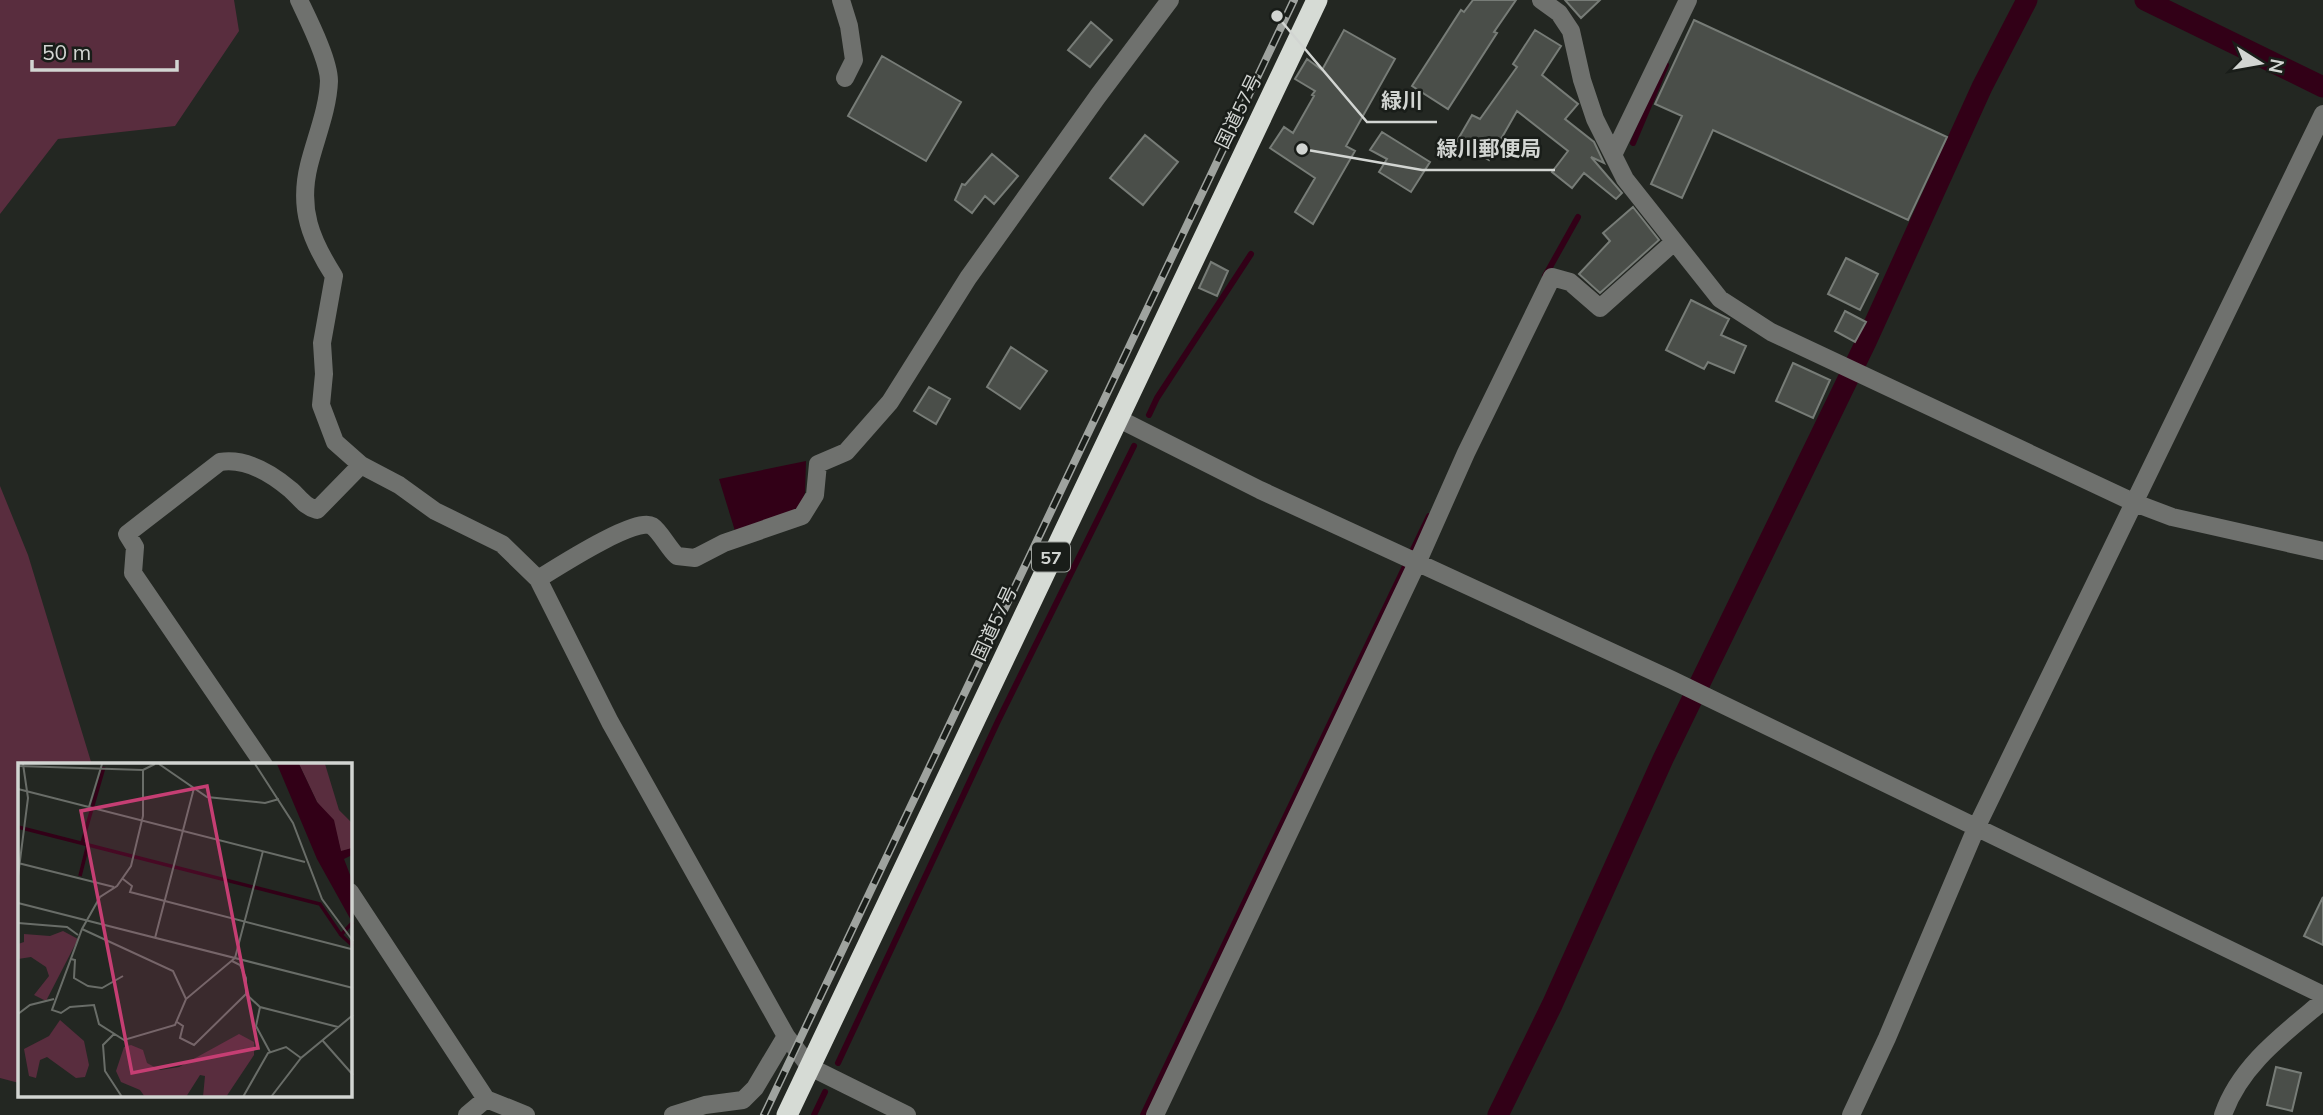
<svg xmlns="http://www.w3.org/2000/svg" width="2323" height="1115" viewBox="0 0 2323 1115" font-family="Mulish,'Noto Sans JP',sans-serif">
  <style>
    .green { fill: #592d3e }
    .water { fill: #320017 }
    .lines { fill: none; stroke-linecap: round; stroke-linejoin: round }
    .stream { stroke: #320017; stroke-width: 6 }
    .canal { stroke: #320017; stroke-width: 21 }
    .building { fill: #4a4e49; stroke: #777c77; stroke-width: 2 }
    .minor { stroke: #6f716e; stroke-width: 18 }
    .highway { stroke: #d6dbd5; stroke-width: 21 }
    .rail-casing { stroke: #9fa39f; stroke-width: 8 }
    .rail { stroke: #191d19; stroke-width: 5; stroke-dasharray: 16; stroke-linecap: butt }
    .labels { text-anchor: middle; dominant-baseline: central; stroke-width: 5; stroke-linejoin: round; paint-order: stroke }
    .shield { fill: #191d19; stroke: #9a9e9a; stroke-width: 2 }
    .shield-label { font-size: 18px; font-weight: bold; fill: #d2d5d2 }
    .street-label { font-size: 19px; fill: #d2d5d2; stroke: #191d19 }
    .inset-river { fill: none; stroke: #320017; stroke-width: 3.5 }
    .inset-road { fill: none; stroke: #696d68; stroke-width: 2 }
    .view { fill: #c53e73; fill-opacity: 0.15; stroke: #c53e73; stroke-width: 3.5 }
    .inset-edge { fill: none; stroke: #d2d5d2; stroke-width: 3.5 }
    .leader { fill: none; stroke: #d2d5d2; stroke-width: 2.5 }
    .callout-dot { fill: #d2d5d2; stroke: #191d19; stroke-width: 2.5 }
    .callout-label { font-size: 21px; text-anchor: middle; font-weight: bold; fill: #d2d5d2; stroke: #191d19; stroke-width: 5; stroke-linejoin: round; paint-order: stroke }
  </style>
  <rect width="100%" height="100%" fill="#232722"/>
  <path class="green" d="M 0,0 L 234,0 L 239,31 L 175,126 L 58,139 L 0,214 Z
    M 0,486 L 28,555 L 92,765 L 19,765 L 19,1083 L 0,1078 Z"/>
  <path class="water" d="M 806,461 L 805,493 L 798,511 L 735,531 L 719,479 Z"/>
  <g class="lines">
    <path class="stream" d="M 2021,0 L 2025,2
      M 1633,143 L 1666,65
      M 1545,276 L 1578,217
      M 1149,415 L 1157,398 L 1251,254
      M 838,1063 L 998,721 L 1134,446
      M 814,1115 L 825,1092
      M 1143,1115 L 1429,516"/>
    <path class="canal" d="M 2145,0 L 2323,87
      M 1498,1115 L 1552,1005 L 1663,759 L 1866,342 L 1982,87 L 2027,0"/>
  </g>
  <path class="building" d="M 1473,0 L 1516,0 L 1494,32 L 1497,33 L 1448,109 L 1412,86 L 1461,10 L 1464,12 Z
    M 1565,0 L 1600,0 L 1581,18 Z
    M 1694,20 L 1947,137 L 1908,220 L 1713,130 L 1682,198 L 1651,184 L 1682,116 L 1655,104 Z
    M 1091,22 L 1112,40 L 1090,67 L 1068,50 Z
    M 1344,30 L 1395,59 L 1346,146 L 1355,151 L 1313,224 L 1295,212 L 1315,178 L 1270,148 L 1284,127 L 1293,133 L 1314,96 L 1312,95 L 1315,91 L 1295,79 L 1307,59 L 1322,70 Z
    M 1535,30 L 1561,46 L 1542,75 L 1578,104 L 1565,119 L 1594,142 L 1604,163 L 1591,157 L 1622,193 L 1616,199 L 1584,173 L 1572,188 L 1552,172 L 1568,151 L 1517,111 L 1489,160 L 1457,141 L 1472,115 L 1480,119 L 1517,67 L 1513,64 Z
    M 882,56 L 961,102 L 926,161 L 848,116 Z
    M 1382,132 L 1430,162 L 1411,192 L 1379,172 L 1387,159 L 1370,150 Z
    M 1145,135 L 1178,162 L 1143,205 L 1110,178 Z
    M 992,154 L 1018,176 L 994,204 L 985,196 L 972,213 L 955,200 L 962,184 L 965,185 Z
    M 1633,207 L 1659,240 L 1600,293 L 1579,274 L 1610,241 L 1603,233 Z
    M 1846,258 L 1878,274 L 1860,310 L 1828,294 Z
    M 1211,262 L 1228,271 L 1217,296 L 1199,288 Z
    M 1691,300 L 1729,319 L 1721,335 L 1746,346 L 1734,373 L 1708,362 L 1704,369 L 1666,350 Z
    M 1845,311 L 1866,322 L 1855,342 L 1835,331 Z
    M 1011,347 L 1047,371 L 1020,409 L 987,387 Z
    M 1793,363 L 1830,380 L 1813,418 L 1776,401 Z
    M 929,387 L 950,399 L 936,424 L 914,411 Z
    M 2323,897 L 2323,945 L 2304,936 Z
    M 2276,1067 L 2301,1073 L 2292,1111 L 2267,1105 Z"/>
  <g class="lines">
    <path class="minor" d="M 299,0 C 308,19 329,60 329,81 C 328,109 316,137 309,165 C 298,209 311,240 334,276 L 322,343 L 324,374 L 321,405 L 335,442 L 361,465 L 399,485 L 435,511 L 502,544 L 538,579 L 610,722 L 786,1036 L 810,1067 L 907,1115
      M 841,0 L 849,26 L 854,60 L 845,78
      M 1541,0 L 1559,13 L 1571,31 L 1582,80 L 1595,119 L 1625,179 L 1720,299 L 1771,332 L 2135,503 L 2172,517 L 2323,551
      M 1613,155 L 1688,0
      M 1117,418 L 1260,490 L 1672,680 L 2323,995
      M 538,579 C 556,568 636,516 652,526 C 660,531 669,549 677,556 L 695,558 L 724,543 L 802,516 L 815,495 L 818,464 L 846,452 L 890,402 L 968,278 L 1098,96 L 1170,0
      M 264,765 L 133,573 L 135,547 L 127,534 L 220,462 C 245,458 271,473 291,490 C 300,498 304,506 317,510 L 361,465
      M 350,892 L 486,1099 L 526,1115
      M 467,1115 L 486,1099
      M 673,1115 L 705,1105 L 743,1100 L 755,1088 L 786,1036
      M 1155,1115 L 1418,561 L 1466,453 L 1552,277 L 1570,282 L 1600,308 L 1674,242
      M 1851,1115 L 1887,1038 L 1977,826 L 2323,114
      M 2223,1115 C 2240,1065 2285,1033 2323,1001"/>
    <path class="highway" d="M 787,1115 L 1317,0"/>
    <g class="rail-casing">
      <path id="rail" d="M 764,1115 L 1294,0"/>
    </g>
    <use href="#rail" class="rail"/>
  </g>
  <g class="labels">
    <rect class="shield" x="1032" y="542.5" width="38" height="29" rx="5"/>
    <g class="shield-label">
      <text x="1051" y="557">57</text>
    </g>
    <g class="street-label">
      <text transform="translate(1238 111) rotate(-64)">国道57号</text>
      <text transform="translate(994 623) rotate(-65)">国道57号</text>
    </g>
  </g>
  <g transform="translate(18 763)">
    <rect width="334" height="334" fill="#232722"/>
    <path d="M 281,1 L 307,1 L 321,47 L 334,60 L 334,85 L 323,89 L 316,61 L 299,39 ZM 45,168 L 60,176 L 28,238 L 16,232 L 31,213 L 28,204 L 13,194 L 0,196 L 0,181 L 6,179 L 6,171 L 32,173 ZM 42,257 L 66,278 L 71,302 L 67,314 L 58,315 L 29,294 L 22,297 L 18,315 L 11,313 L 6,286 L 31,273 ZM 221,271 L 236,279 L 236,292 L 208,334 L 185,334 L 187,313 L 182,312 L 168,334 L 127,334 L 122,327 L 103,319 L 98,308 L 106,284 L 113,282 L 125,287 L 129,300 L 142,307 L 161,304 Z" fill="#592d3e"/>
    <path d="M 259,1 L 281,1 L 299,39 L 316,57 L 323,88 L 334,85 L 334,92 L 326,96 L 334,117 L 334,159 L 299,96 Z" fill="#320017"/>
    <path class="inset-river" d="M 0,64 L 302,141 L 323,172M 64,80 L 86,4M 62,113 L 70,81M 335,159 L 323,172 L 335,183"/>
    <path class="inset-road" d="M 141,1 L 189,34 L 247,40 L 261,36M 237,1 L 275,60 L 304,136 L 335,178M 0,3 L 125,7 L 137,1M 125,7 L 125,53 L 113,103 L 99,123 L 82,134 L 64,166 L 34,247 L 43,250 L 52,244 L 76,242 L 81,261 L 106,277 L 157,262 L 168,236 L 217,195 L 245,88M 0,26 L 287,99M 71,44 L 84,1M 0,100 L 96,124M 0,113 L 10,35 L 5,1M 105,116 L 114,123 L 112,129 L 333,186M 0,140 L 335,225M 0,160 L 49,164 L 60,172M 64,166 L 155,208 L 168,236M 137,175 L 176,25M 53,196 L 57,197 L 56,215 L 70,223 L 84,225 L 105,213M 228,231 L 242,244 L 320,264M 242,244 L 238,263 L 252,289M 0,251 L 12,242 L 36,236M 159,259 L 165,263 L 162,275 L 176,282 L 228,231 L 228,215 L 222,202 L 214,198M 96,271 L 85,282 L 87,308 L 104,334M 305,278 L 335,312M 225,334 L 250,290 L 268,284 L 283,295M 253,334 L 283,295 L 335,252"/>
    <path class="view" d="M 189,23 L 240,285 L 114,310 L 63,48 Z"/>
    <rect width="334" height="334" class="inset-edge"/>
  </g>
  <path class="leader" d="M1277 16L1367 122H1437M1302 149L1422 170H1555"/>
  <g class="callout-dot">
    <circle cx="1277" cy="16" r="7"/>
    <circle cx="1302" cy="149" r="7"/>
  </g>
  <g class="callout-label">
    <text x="1402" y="108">緑川</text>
    <text x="1489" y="156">緑川郵便局</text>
  </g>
  <g transform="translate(2260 63) rotate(101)" stroke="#191d19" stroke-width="5" paint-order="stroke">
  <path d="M0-5L12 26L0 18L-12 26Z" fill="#d2d5d2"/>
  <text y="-10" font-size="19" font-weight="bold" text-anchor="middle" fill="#d2d5d2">N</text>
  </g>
  <path d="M32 60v10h145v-10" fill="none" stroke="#d2d5d2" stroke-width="3.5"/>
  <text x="42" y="60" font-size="21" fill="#d2d5d2" stroke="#191d19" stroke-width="5" paint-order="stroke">50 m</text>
</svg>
